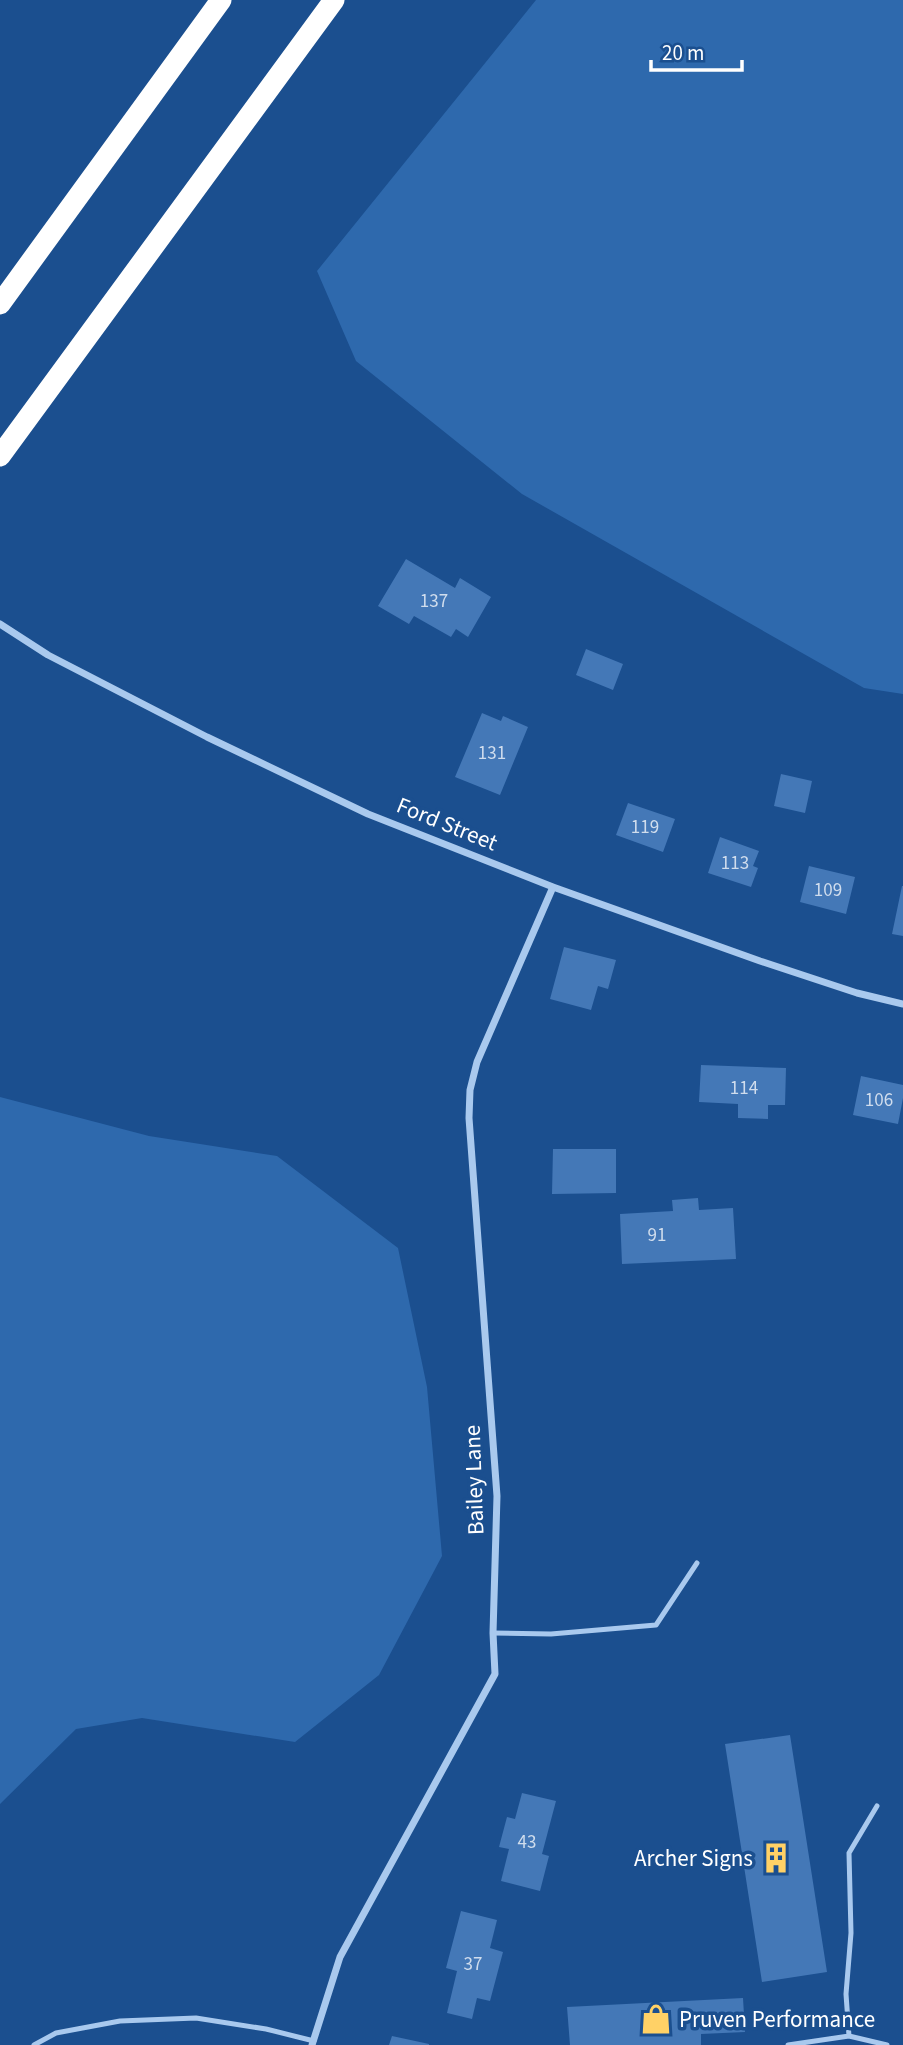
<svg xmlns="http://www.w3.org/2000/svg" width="903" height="2045" viewBox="0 0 903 2045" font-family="'Source Sans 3',sans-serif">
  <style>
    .green { fill: #2e69ad }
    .building { fill: #4478b7 }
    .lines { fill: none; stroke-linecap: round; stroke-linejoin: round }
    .service { stroke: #a9c9ee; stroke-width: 5 }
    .minor { stroke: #a9c9ee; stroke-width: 7 }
    .motorway { stroke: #fff; stroke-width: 21 }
    .labels { text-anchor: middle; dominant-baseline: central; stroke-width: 7; stroke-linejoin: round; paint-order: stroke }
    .number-label { font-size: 19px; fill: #d0dded }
    .street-label { font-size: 23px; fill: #fff; stroke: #1b4f8f }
    .poi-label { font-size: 23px; fill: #fff; stroke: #1b4f8f; text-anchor: end }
  </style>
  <rect width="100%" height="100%" fill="#1b4f8f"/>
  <path class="green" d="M 536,0 L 903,0 L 903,694 L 864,688 L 522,494 L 356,361 L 317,271 Z
    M 0,1097 L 149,1136 L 277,1156 L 398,1248 L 427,1387 L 442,1556 L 379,1675 L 295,1742 L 142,1718 L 76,1729 L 0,1804 Z"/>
  <path class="building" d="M 406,559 L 455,588 L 460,578 L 491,597 L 468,637 L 456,629 L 451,637 L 414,616 L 409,624 L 378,606 Z
    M 586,649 L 623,664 L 613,690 L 576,675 Z
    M 482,713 L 501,721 L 503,716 L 528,727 L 500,795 L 455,777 Z
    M 781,774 L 812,781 L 805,813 L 774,806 Z
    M 628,803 L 675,819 L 663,852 L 616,835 Z
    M 720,837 L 759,851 L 753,866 L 758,868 L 751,887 L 708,873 Z
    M 809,866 L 855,877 L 846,914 L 800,902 Z
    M 902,886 L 903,886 L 903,936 L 892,934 Z
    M 564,947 L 616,960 L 608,989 L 598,986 L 591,1010 L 550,999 Z
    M 701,1065 L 786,1068 L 785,1105 L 768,1105 L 768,1119 L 738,1118 L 738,1104 L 699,1102 Z
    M 861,1076 L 903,1085 L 903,1098 L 898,1124 L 853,1115 Z
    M 553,1149 L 616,1149 L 616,1193 L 552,1194 Z
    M 698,1198 L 699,1210 L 733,1208 L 736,1259 L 622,1264 L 620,1214 L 673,1211 L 672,1200 Z
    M 790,1735 L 827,1972 L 762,1982 L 725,1744 Z
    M 522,1793 L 556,1801 L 542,1854 L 549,1856 L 540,1891 L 501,1881 L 509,1849 L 499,1847 L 507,1817 L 515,1819 Z
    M 461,1911 L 497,1920 L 490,1948 L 503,1952 L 490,2001 L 477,1998 L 472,2019 L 447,2013 L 457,1971 L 446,1968 Z
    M 743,1998 L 745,2032 L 701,2034 L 701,2045 L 570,2045 L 567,2007 Z
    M 392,2036 L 429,2044 L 429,2045 L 389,2045 Z"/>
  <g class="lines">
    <path class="service" d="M 493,1633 L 551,1634 L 656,1625 L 697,1563
      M 849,2036 L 846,1994 L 851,1933 L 849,1853 L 877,1806
      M 34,2045 L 56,2033 L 120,2021 L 196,2018 L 266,2029 L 314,2041
      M 788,2045 L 849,2036 L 887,2045"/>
    <path class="minor" d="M 0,624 L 48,655 L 207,737 L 368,814 L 553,887 L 760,961 L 857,993 L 903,1004
      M 312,2045 L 340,1957 L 495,1674 L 493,1633 L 497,1496 L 469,1118 L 470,1090 L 477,1062 L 553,887"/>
    <path class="motorway" d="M 0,304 L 221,0
      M 0,456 L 334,0"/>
  </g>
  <defs>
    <g id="building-bare" transform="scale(2.415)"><path d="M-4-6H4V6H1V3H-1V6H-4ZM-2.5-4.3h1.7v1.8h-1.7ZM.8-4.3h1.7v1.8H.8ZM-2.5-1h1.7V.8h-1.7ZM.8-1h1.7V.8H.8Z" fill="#ffd166" stroke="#1b4f8f" stroke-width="2.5" paint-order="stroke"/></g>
    <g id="shop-bare" transform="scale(2.415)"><path d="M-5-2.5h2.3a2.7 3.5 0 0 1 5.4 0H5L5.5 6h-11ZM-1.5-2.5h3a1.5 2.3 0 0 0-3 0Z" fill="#ffd166" stroke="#1b4f8f" stroke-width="2.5" paint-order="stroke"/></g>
  </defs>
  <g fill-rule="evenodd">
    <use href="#building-bare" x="776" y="1858"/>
    <use href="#shop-bare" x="656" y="2019"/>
  </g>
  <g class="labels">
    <g class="number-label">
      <text x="434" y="601">137</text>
      <text x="492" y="753">131</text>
      <text x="645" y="827">119</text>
      <text x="735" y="863">113</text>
      <text x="828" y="890">109</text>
      <text x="744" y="1088">114</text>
      <text x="879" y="1100">106</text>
      <text x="657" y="1235">91</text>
      <text x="527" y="1842">43</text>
      <text x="473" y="1964">37</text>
    </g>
    <g class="street-label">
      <text transform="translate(447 824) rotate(22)">Ford Street</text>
      <text transform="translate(474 1480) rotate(-92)">Bailey Lane</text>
    </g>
    <g class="poi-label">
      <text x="753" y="1858">Archer Signs</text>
      <text x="679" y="2019" text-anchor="start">Pruven Performance</text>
    </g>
  </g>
  <path d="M651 60v10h91v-10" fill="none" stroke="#ffffff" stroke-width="3.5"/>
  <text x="662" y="60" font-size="21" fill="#ffffff" stroke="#1b4f8f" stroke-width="5" paint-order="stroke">20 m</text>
</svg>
